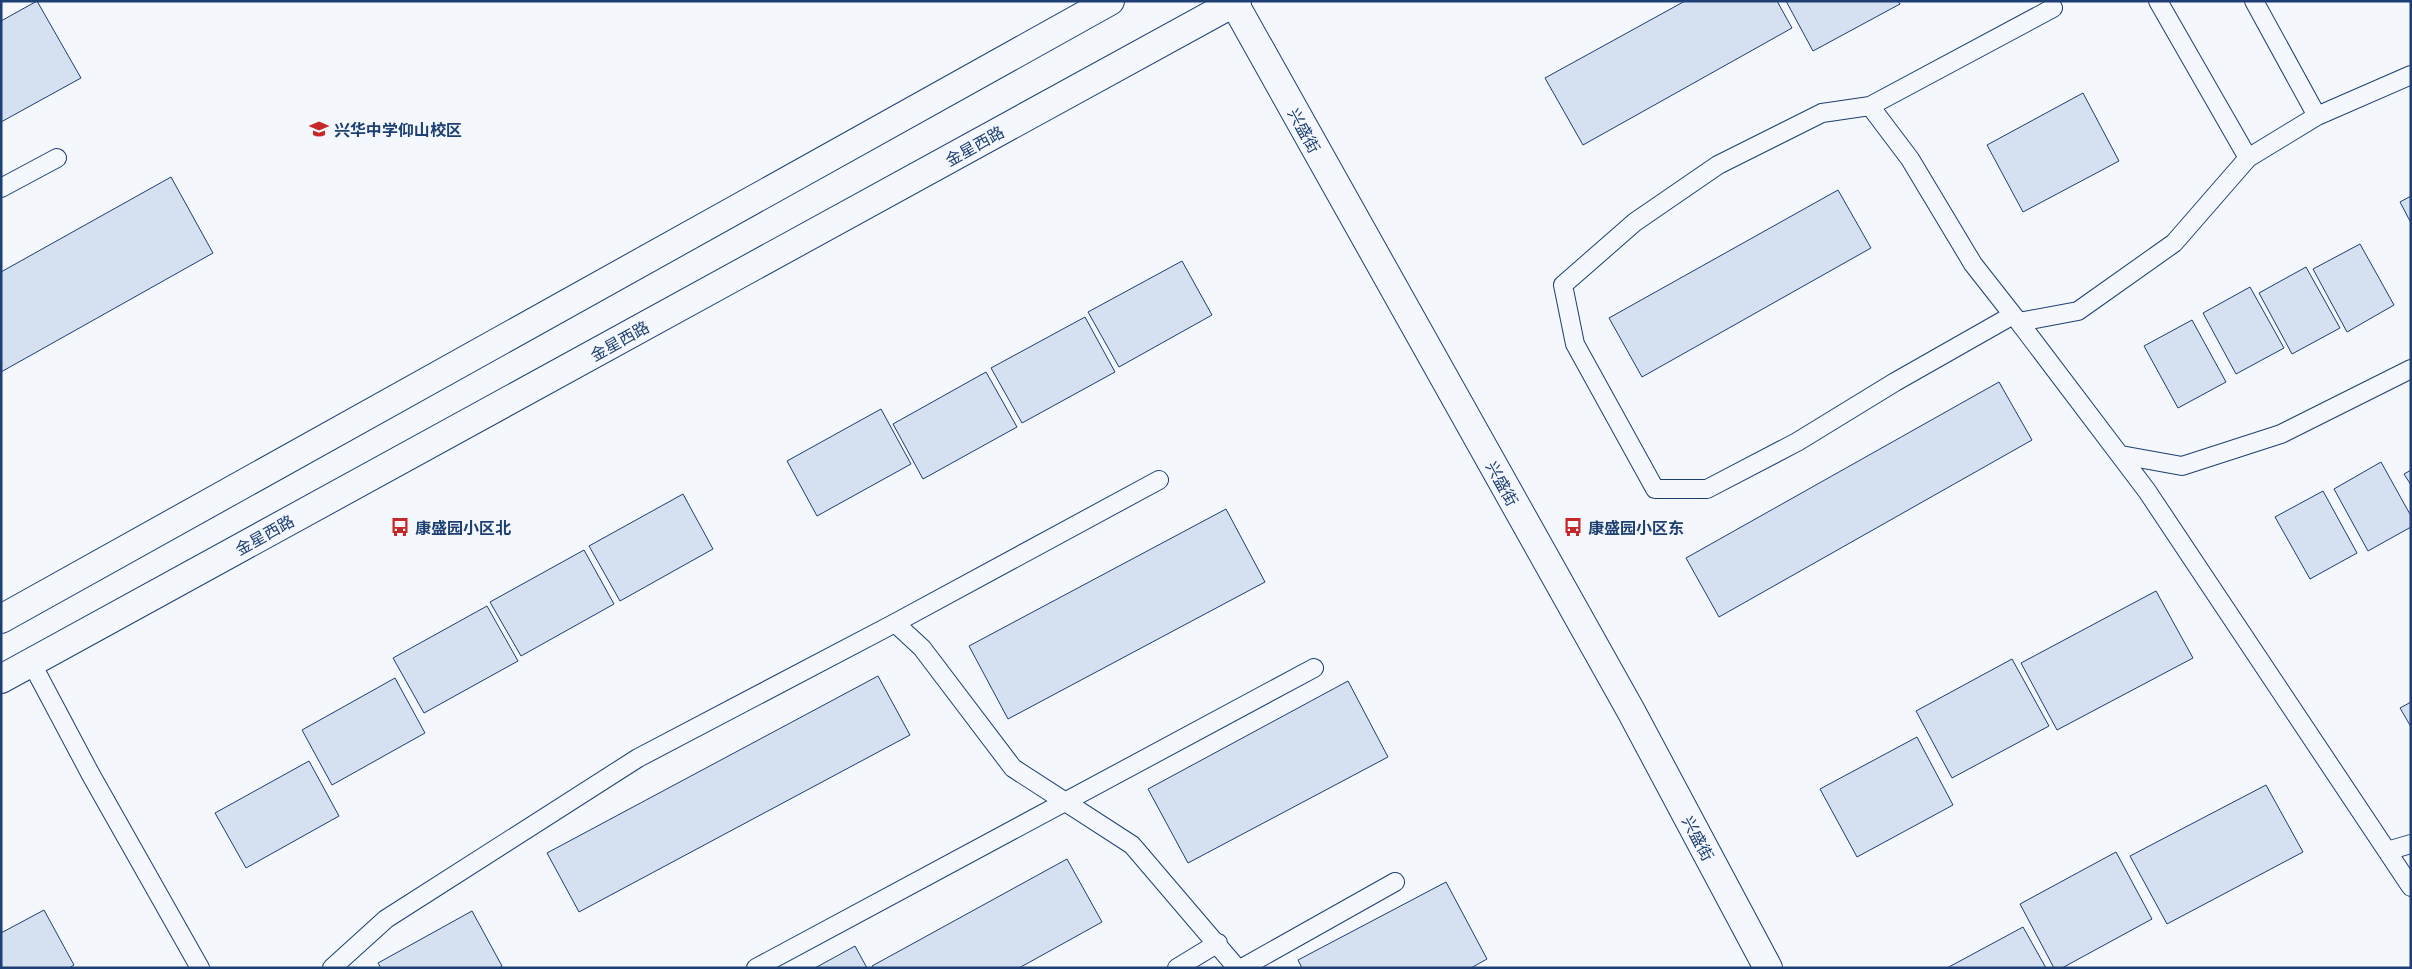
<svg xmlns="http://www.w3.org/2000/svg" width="2412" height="969" viewBox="0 0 2412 969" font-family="Georgia,'Noto Sans SC',serif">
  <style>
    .building { fill: #d5e0f0; stroke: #1d3f73 }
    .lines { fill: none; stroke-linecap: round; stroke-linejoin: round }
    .service-casing { stroke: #1d3f73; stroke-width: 20 }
    .tertiary-casing { stroke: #1d3f73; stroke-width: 30 }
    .primary-casing { stroke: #1d3f73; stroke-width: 30 }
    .service { stroke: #f4f7fb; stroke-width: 18 }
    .tertiary { stroke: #f4f7fb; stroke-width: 28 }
    .primary { stroke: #f4f7fb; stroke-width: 28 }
    .labels { text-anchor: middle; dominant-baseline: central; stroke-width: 4; stroke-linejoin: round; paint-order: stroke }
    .poi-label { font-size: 16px; font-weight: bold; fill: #1d3f73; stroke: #f4f7fb; text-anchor: start }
    .street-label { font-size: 16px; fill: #1d3f73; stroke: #f4f7fb }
  </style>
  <rect width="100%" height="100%" fill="#f4f7fb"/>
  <path class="building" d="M 37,1 L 81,78 L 1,122 L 1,21 Z
    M 1685,1 L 1777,1 L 1792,28 L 1583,145 L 1545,78 Z
    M 1786,1 L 1898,1 L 1900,4 L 1813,51 Z
    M 2083,93 L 2119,161 L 2023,212 L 1987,145 Z
    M 171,177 L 213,253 L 1,372 L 1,272 Z
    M 1838,190 L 1871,248 L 1642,377 L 1609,318 Z
    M 2411,196 L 2411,223 L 2400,202 Z
    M 2360,244 L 2394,305 L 2347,332 L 2313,269 Z
    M 1182,261 L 1212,315 L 1119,367 L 1088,312 Z
    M 2306,267 L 2340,328 L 2292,354 L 2259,293 Z
    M 2250,287 L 2284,348 L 2236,374 L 2203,313 Z
    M 1085,317 L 1115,372 L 1022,423 L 991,368 Z
    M 2192,320 L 2226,382 L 2178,408 L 2144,346 Z
    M 986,372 L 1017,427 L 923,479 L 893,424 Z
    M 1999,382 L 2032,440 L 1719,617 L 1686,558 Z
    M 881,409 L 911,464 L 817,516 L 787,461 Z
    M 2381,462 L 2411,516 L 2411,527 L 2368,551 L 2334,489 Z
    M 2411,470 L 2411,485 L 2404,474 Z
    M 2323,491 L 2357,553 L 2310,579 L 2275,517 Z
    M 683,494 L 713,549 L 620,601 L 589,546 Z
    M 1226,509 L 1265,582 L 1008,719 L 969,646 Z
    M 584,550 L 614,604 L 521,656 L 490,602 Z
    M 2156,591 L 2193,658 L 2057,730 L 2021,663 Z
    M 487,606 L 518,661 L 424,713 L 393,658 Z
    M 2012,659 L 2049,726 L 1952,778 L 1916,711 Z
    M 878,676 L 910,735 L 579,912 L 547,853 Z
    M 395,678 L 425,733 L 332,785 L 302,730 Z
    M 1348,681 L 1388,757 L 1188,863 L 1148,789 Z
    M 2411,702 L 2411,727 L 2400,708 Z
    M 1917,737 L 1953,805 L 1857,857 L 1820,789 Z
    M 309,761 L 339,816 L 246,868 L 215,813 Z
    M 2266,785 L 2303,852 L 2167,924 L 2130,856 Z
    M 2116,852 L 2152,919 L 2062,968 L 2054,968 L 2020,904 Z
    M 1067,859 L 1102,922 L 1019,968 L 873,968 L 872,966 Z
    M 1446,882 L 1487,959 L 1471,968 L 1302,968 L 1298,960 Z
    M 44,910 L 74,965 L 69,968 L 1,968 L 1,933 Z
    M 472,911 L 502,966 L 499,968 L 381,968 L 378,963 Z
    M 2023,927 L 2046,968 L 1947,968 Z
    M 855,946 L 867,968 L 815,968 Z"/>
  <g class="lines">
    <g class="service-casing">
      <path id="service" d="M 1870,106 L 2053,8
        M 2317,116 L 2411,75
        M 2248,158 L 2317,116 L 2254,1
        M 1,188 L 57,158
        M 2013,315 L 1895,382 L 1797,442 L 1707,489 L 1655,489 L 1575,344 L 1563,285 L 1635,222 L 1718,165 L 1822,113 L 1870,106 L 1910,159 L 1973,264 L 2013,315 L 2019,322 L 2078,311 L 2174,243 L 2248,158 L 2158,1
        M 2019,322 L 2147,491 L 2411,887
        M 2121,455 L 2182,466 L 2281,434 L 2411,369
        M 895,623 L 922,648 L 1013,768 L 1132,845 L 1237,968
        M 31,662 L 91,775 L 200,968
        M 2387,851 L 2411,844
        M 332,968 L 386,919 L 638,758 L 895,623 L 1159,480
        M 756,968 L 1314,668
        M 1177,968 L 1218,943
        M 1242,968 L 1395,882"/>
    </g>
    <g class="tertiary-casing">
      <path id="tertiary" d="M 1233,1 L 1631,711 L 1768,968"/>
    </g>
    <g class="primary-casing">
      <path id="primary" d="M 1,619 L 1110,1
        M 1,679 L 1237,1"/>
    </g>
    <use href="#service" class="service"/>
    <use href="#tertiary" class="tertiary"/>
    <use href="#primary" class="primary"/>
  </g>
  <defs>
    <g id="school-bare" transform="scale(1.5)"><path d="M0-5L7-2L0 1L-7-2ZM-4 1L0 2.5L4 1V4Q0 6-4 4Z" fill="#c62828" stroke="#f4f7fb" stroke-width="2.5" paint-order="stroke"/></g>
    <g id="bus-bare" transform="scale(1.5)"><path d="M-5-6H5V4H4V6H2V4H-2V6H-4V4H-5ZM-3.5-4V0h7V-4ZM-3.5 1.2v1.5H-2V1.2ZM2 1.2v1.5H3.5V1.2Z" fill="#c62828" stroke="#f4f7fb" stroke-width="2.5" paint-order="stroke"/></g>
  </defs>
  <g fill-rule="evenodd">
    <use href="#school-bare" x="319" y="129"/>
    <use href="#bus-bare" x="400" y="527"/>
    <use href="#bus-bare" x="1573" y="527"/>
  </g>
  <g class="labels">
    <g class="poi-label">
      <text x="334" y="129">兴华中学仰山校区</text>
      <text x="415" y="527">康盛园小区北</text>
      <text x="1588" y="527">康盛园小区东</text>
    </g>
    <g class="street-label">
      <text transform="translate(1305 130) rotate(61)">兴盛街</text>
      <text transform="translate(974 145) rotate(-29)">金星西路</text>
      <text transform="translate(619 340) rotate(-29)">金星西路</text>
      <text transform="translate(1503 483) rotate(61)">兴盛街</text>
      <text transform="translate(264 534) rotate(-29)">金星西路</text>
      <text transform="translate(1699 838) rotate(62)">兴盛街</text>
    </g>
  </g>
  <rect width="2412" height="969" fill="none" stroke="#1d3f73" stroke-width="5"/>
</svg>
